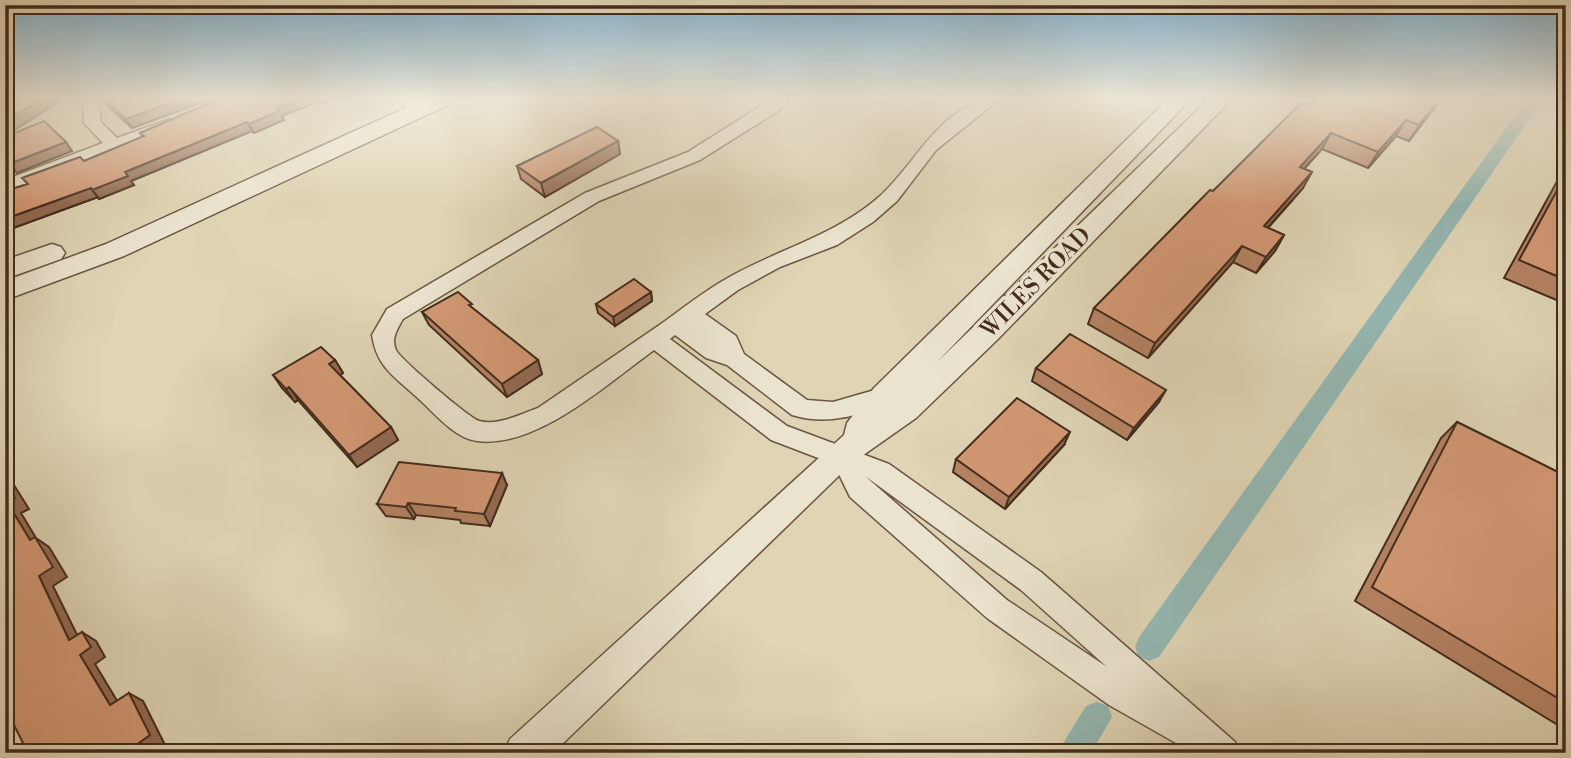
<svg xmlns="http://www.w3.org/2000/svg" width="1571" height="758" viewBox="0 0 1571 758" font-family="'Libre Bodoni',serif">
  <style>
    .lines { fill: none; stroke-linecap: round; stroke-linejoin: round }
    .canal { fill: #94b7b2; fill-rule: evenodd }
    .minor-casing { stroke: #6a5643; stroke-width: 3 }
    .tertiary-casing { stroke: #6a5643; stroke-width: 3 }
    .minor { fill: #eae3ce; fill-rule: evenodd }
    .tertiary { fill: #eae3ce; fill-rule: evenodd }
    .wall { fill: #b58364; stroke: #432c1d; stroke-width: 2 }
    .shaded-wall { fill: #936a51; stroke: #432c1d; stroke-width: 2 }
    .building { fill: #d29874; stroke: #432c1d; stroke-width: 2 }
    .labels { text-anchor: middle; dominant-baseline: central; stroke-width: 7; stroke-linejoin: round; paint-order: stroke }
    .street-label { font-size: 23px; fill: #432c1d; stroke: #eae3ce }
  </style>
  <rect width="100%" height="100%" fill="#dfd4b4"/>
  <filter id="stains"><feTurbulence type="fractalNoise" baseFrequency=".00286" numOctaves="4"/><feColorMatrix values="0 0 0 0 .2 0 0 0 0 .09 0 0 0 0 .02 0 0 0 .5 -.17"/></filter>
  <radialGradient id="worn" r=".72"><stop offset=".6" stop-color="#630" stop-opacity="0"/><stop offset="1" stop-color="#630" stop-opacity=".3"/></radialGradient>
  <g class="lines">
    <path class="canal" d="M 1527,99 L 1543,99 L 1159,657 L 1149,661 L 1139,657 L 1135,647 L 1139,637 Z
      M 1097,702 L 1108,706 L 1112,717 L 1091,753 L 1057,753 L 1086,706 Z"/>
    <g class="minor-casing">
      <path id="minor" d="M 89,99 L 106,99 L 99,106 L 101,122 L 117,138 L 170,119 L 179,124 L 121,150 L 5,193 L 5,180 L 103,143 L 84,123 L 83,105 Z
        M 396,99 L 414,99 L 427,109 L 425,113 L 413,113 Z
        M 772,99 L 789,99 L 778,111 L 700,160 L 599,201 L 403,319 C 397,330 391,338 396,350 C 400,359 468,417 479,421 C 498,426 521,414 538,408 C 579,380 620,352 661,324 C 682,309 703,292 726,279 C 778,249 835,236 880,196 C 917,163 943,99 1000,99 L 936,150 L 897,201 L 873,222 L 837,245 L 780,267 L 738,290 L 705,314 L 736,336 L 744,354 L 807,400 L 833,402 L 885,387 L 893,390 L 897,396 L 893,402 C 859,415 828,426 792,415 L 727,365 L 706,358 L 675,335 L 670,339 L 787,426 L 889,464 L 1041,572 L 1235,742 L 1239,753 L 1201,753 L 1192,745 L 1187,747 L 1176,743 L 1109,705 L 987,618 L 850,497 L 834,464 L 771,440 L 654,350 C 608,383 537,449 477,441 C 455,438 436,415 421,401 C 397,378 377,369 372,335 L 387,309 L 585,193 L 688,152 ZM 865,476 L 1021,590 L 1107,667 L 1007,600 Z"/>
    </g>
    <g class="tertiary-casing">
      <path id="tertiary" d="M 425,99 L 453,99 L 450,104 L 124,256 L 5,300 L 5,281 L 106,244 Z
        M 1168,99 L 1191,99 L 937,362 L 1209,99 L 1232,99 L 997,340 L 916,418 L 852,463 L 553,753 L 504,753 L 510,739 L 844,435 L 847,423 L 874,388 Z
        M 52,244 L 61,247 L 65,253 L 61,259 L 5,279 L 5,260 Z"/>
    </g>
    <use href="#minor" class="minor"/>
    <use href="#tertiary" class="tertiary"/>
  </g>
  <path class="wall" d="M 104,99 L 211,99 L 132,128 L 109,107 Z
    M 219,99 L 333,99 L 322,103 L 319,101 L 282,116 L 284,120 L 254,133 L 252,131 L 131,181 L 134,185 L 99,199 L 98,197 L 5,231 L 5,191 L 28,184 L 143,137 L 140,133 Z
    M 1307,105 L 1433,110 L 1409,141 L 1396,136 L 1368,168 L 1322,149 L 1304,169 L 1303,188 L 1268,228 L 1284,235 L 1275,251 L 1256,273 L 1233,262 L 1148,358 L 1088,324 L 1094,308 L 1213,191 Z
    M 618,141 L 620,154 L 545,197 L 521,179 L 517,166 Z
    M 1566,165 L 1566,304 L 1504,278 Z
    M 651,292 L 652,301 L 615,326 L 598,313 L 596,304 Z
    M 474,310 L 538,360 L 542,374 L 507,397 L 429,325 L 422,312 Z
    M 335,360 L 343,373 L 340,375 L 391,427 L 398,440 L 357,467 L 298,400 L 295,402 L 282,388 L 273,375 Z
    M 1036,368 L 1159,402 L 1127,440 L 1032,381 Z
    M 1457,422 L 1566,476 L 1566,730 L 1355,601 L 1441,438 Z
    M 1064,445 L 1005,509 L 953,472 L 956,459 Z
    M 507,485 L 490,526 L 461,523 L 460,520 L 416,515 L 414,519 L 386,516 L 377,504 Z"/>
  <path class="shaded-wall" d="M 42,99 L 63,99 L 5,136 L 5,122 Z
    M 182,99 L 211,99 L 132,128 L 126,119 Z
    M 299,99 L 318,99 L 319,101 L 282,116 L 284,120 L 254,133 L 249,124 L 276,108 Z
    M 320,99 L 333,99 L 322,103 Z
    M 1441,99 L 1433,110 L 1409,141 L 1419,125 Z
    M 1406,120 L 1396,136 L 1368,168 L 1378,152 Z
    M 247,122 L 252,131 L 131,181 L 134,185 L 99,199 L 92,190 L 125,172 Z
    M 1331,133 L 1322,149 L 1291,183 L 1300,167 Z
    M 618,141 L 620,154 L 545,197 L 541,183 Z
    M 66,142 L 72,151 L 17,173 L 9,164 Z
    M 1312,172 L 1303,188 L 1255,242 L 1264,226 Z
    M 91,188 L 98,197 L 5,231 L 5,219 Z
    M 1284,235 L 1275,251 L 1256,273 L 1266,257 Z
    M 1242,246 L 1233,262 L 1148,358 L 1155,343 Z
    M 651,292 L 652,301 L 615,326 L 613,317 Z
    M 335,360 L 343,373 L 337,377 L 329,364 Z
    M 538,360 L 542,374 L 507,397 L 502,384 Z
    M 289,387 L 298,400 L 295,402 L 286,389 Z
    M 1166,390 L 1159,402 L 1127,440 L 1134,428 Z
    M 391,427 L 398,440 L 357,467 L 349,455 Z
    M 1070,432 L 1064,445 L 1005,509 L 1009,497 Z
    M 502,473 L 507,485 L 490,526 L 484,514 Z
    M 5,477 L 12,482 L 29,509 L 21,513 L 36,538 L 49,547 L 67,577 L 53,586 L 84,649 L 69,640 L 39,576 L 30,540 L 7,502 Z
    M 408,503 L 416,515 L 414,519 L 406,507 Z
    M 82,632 L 96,641 L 105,657 L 95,664 L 125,714 L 110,705 L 80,655 Z
    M 129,693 L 143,701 L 164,743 L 150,753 L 125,753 Z"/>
  <path class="building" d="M 5,99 L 42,99 L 5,122 Z
    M 104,99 L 182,99 L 126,119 Z
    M 219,99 L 299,99 L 276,108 L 279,111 L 249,124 L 247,122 L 125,172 L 128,176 L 92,190 L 91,188 L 5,219 L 5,191 L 28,184 L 22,178 L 80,157 L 84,161 L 144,136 L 140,133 Z
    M 1314,99 L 1440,99 L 1419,125 L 1406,120 L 1378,152 L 1331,133 L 1300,167 L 1312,172 L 1264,226 L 1284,235 L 1266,257 L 1242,246 L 1155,343 L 1094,308 L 1210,190 L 1213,191 L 1301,103 L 1307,105 Z
    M 44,121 L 66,142 L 9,164 L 5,159 L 5,137 Z
    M 597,127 L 618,141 L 541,183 L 517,166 Z
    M 1566,174 L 1566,280 L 1519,260 Z
    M 634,279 L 651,292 L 613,317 L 596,304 Z
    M 458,292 L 472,304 L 469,305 L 538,360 L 502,384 L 422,312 Z
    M 1070,334 L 1166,390 L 1134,428 L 1036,368 Z
    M 321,347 L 335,360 L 329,364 L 391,427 L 349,455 L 289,387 L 286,389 L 273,375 Z
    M 1017,398 L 1070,432 L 1009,497 L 956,459 Z
    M 1457,422 L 1566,476 L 1566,703 L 1372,587 Z
    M 399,462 L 502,473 L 484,514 L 455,511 L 456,508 L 408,503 L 406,507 L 377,504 Z
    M 5,483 L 15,498 L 7,502 L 30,540 L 35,537 L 53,567 L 39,576 L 69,640 L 82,632 L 91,647 L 80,655 L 110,705 L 129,693 L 150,735 L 125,753 L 28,753 L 5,707 Z"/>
  <linearGradient id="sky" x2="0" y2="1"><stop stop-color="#86b5d2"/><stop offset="0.48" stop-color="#f1ecdd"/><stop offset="1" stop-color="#f1ecdd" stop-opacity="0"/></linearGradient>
  <rect width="1571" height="205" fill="url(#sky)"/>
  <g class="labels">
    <g class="street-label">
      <text transform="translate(1036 283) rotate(-45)">WILES ROAD</text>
    </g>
  </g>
  <rect width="1571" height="758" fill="none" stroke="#dfd4b4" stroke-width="28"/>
  <rect x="7" y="7" width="1557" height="744" fill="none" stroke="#432c1d" stroke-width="3.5"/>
  <rect x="14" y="14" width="1543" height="730" fill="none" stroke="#432c1d" stroke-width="2"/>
  <rect width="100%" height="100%" filter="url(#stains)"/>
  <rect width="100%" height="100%" fill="url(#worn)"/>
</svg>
